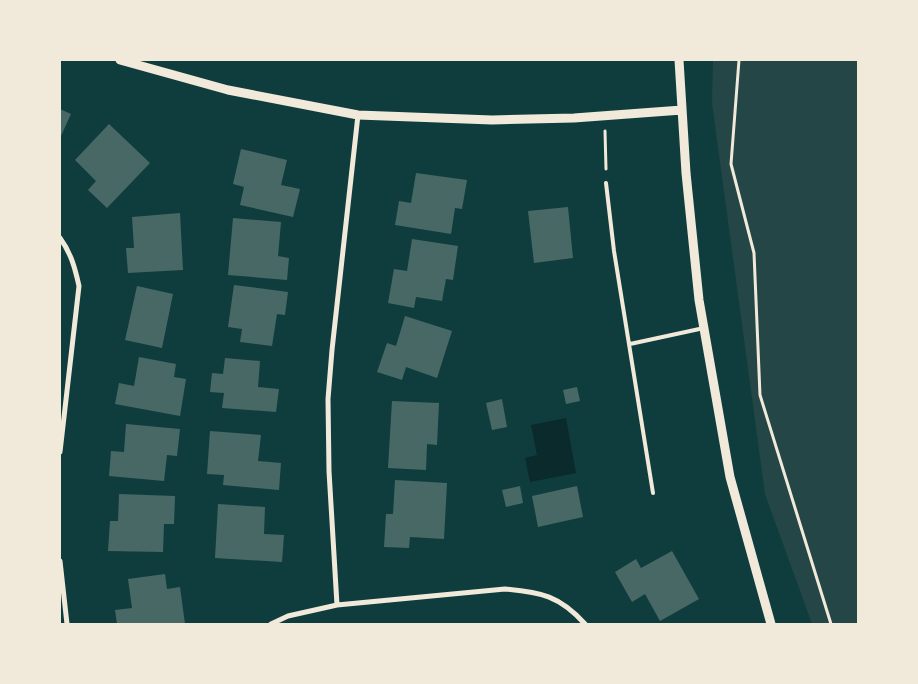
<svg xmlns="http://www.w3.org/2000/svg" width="918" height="684" viewBox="0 0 918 684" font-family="'Source Sans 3',sans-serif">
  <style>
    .green { fill: #244646 }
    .water { fill: #0a2a2b }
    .building { fill: #486865 }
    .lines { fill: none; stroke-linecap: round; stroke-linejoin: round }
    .path { stroke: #f1e9da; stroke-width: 3 }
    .service { stroke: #f1e9da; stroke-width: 4 }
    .minor { stroke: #f1e9da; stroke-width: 5 }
    .tertiary { stroke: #f1e9da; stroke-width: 9 }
  </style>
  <rect width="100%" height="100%" fill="#0f3d3e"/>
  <path class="green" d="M 713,60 L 858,60 L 858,624 L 812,624 L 765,494 L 712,103 Z"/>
  <path class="water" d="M 566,418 L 576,473 L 530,482 L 525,458 L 537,455 L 531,425 Z"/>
  <path class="building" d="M 60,109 L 71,114 L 60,138 Z
    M 109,124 L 150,163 L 107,208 L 88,190 L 96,181 L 75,160 Z
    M 241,149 L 287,160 L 281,185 L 300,189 L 293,217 L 240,205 L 244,187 L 233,184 Z
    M 416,173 L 467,180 L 462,209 L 455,208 L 451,234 L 395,225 L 399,201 L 411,203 Z
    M 568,207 L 573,258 L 534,263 L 528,211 Z
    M 180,213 L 183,270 L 128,273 L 126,248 L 134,248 L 132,217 Z
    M 233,218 L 281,222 L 278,256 L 289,258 L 287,280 L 228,275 Z
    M 412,239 L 458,246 L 453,280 L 446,279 L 442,301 L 416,297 L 414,308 L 388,303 L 394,269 L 407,271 Z
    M 234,285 L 288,292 L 285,315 L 277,314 L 272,346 L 240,342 L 242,329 L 228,327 Z
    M 137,286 L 173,294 L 162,348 L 125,340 Z
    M 405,316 L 452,331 L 437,378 L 406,367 L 402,380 L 377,372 L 387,343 L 396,346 Z
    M 139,357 L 176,364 L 174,377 L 186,379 L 180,416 L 115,404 L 119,383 L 134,386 Z
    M 225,358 L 260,361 L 258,387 L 279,389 L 276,412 L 222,408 L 224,393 L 210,392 L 212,373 L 223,374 Z
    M 577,387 L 580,401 L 566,404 L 563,390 Z
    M 502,399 L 507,427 L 492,430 L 486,403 Z
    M 392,401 L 439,403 L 437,445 L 427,444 L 426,470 L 388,468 Z
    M 126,424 L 180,429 L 177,456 L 167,455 L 164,481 L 109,476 L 111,451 L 124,452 Z
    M 210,431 L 261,435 L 258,461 L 281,463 L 279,490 L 223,485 L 224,475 L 207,474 Z
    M 395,480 L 447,483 L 444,539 L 410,537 L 409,548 L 384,547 L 386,514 L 393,514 Z
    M 520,486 L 523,503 L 506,507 L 502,490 Z
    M 577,486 L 583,517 L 538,527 L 532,496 Z
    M 119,494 L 175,496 L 174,524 L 164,524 L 163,552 L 108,551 L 110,521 L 118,521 Z
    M 218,504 L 265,507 L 264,534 L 284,535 L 282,562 L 215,558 Z
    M 672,551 L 699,599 L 660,621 L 645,594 L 632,602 L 615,572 L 636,559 L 641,568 Z
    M 165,574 L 167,589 L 180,587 L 185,624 L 117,624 L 115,610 L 132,608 L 128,579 Z"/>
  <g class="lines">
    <path class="path" d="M 739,60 L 731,164 L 754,253 L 760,395 L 831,624
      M 605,131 L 606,169"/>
    <path class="service" d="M 606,183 L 614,251 L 653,493
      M 630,344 L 704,328"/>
    <path class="minor" d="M 60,238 C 71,253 75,268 79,286 L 60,452
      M 60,561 L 67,624
      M 337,605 L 329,471 L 328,399 L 332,350 L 358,115
      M 271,624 L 288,616 L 337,605 L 505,589 C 541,592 560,596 585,624"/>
    <path class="tertiary" d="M 120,60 L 228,90 L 358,115 L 492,120 L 574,118 L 682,110
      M 679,60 L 686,173 L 699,300 L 730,477 L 771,624"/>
  </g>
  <rect width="918" height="684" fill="none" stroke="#f1e9da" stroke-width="122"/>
</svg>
